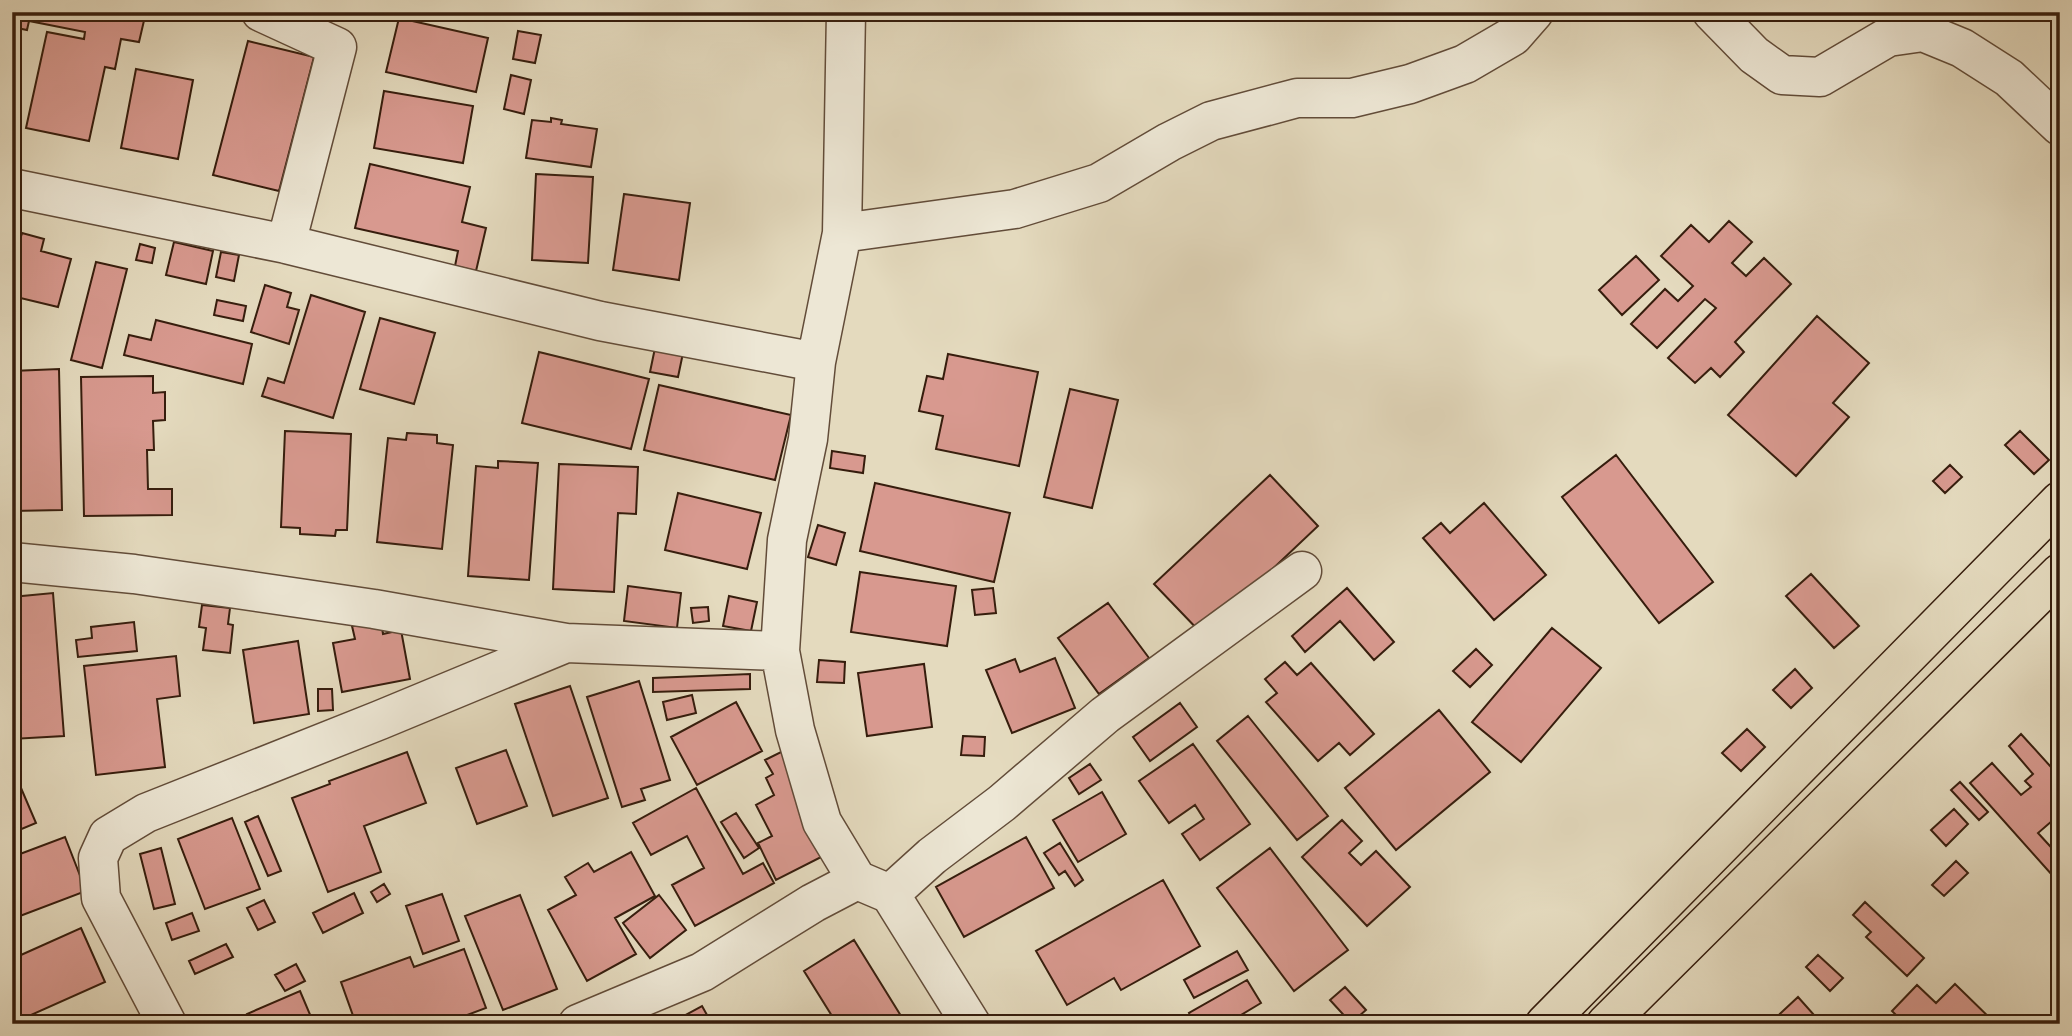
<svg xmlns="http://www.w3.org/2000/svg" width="2072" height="1036" viewBox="0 0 2072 1036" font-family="'IM FELL Great Primer',serif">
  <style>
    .building { fill: #d8998f; stroke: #361d0d; stroke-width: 2 }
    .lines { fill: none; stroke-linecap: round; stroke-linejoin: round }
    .minor-casing { stroke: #624c39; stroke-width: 41 }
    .major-casing { stroke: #361d0d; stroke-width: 41 }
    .minor { stroke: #ede7d5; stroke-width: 38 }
    .major { stroke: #e4dabe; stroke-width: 38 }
  </style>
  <rect width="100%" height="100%" fill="#e4dabe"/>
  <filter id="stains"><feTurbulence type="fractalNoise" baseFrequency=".00286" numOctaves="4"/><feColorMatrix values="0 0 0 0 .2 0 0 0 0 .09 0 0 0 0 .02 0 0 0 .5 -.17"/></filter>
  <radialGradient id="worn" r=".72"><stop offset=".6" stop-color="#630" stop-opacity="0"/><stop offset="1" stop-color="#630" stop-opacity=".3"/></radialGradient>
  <path class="building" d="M 12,12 L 146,12 L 139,42 L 121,39 L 115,69 L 105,67 L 89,141 L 26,128 L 47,32 L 84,39 L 85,32 L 29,21 L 27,30 L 12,27 Z
    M 399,18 L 488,38 L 476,92 L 386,72 Z
    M 518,31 L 541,35 L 535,63 L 513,59 Z
    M 248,41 L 314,57 L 279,191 L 213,175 Z
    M 136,69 L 193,80 L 178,159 L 121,148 Z
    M 511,75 L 531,80 L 524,114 L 504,109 Z
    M 384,91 L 473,106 L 463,163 L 374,148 Z
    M 551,118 L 562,120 L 561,124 L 597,129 L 591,167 L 526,158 L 532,120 L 551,122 Z
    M 370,164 L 470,187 L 462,222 L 486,228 L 476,271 L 455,266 L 458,251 L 355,228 Z
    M 536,174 L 593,177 L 588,263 L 532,260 Z
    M 624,194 L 690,203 L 679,280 L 613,270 Z
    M 1729,221 L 1752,242 L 1732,263 L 1746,276 L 1764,258 L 1791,284 L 1735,342 L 1744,352 L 1720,377 L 1711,368 L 1695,383 L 1668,358 L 1716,308 L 1705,299 L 1657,348 L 1631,324 L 1665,289 L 1678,301 L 1693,286 L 1661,256 L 1691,225 L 1709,242 Z
    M 22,233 L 44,239 L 41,251 L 71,259 L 58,307 L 12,296 L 12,268 Z
    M 174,242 L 213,251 L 206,284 L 166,275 Z
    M 140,244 L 155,248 L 152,263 L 136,260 Z
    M 221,252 L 239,255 L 234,281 L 216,277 Z
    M 1636,256 L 1659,280 L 1622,315 L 1599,290 Z
    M 96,262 L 127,269 L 102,368 L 71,360 Z
    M 265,285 L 291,293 L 287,307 L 299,310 L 289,344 L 251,332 Z
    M 311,295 L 365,312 L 333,418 L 262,396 L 268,378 L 284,383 Z
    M 217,300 L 246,306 L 243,321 L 214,315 Z
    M 1817,316 L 1869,363 L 1833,403 L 1849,417 L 1796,476 L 1728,415 Z
    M 380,318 L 435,333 L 414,404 L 360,389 Z
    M 156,320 L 252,344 L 243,384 L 124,355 L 129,335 L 151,340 Z
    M 655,348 L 683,353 L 678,377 L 650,372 Z
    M 539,352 L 649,379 L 631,449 L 522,423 Z
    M 948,354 L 1038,372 L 1019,466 L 936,449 L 943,416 L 919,411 L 927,376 L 943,379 Z
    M 59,369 L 62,510 L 12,511 L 12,371 Z
    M 153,376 L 153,393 L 165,392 L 165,420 L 153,421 L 154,450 L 147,450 L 148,489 L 172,489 L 172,515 L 84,516 L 81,377 Z
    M 659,385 L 791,415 L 775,480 L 644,450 Z
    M 1070,389 L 1118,400 L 1092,508 L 1044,497 Z
    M 285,431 L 351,434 L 347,530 L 336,530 L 335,536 L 300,534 L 300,528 L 281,527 Z
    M 2020,431 L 2049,460 L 2034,474 L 2005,445 Z
    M 407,433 L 437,435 L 437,443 L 453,445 L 442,549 L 377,542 L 388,438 L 406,440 Z
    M 832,451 L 865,456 L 863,473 L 830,468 Z
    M 1616,455 L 1713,582 L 1659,623 L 1562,497 Z
    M 498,461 L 538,463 L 529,580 L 468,576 L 476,466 L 498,468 Z
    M 559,464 L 638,467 L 636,514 L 618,513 L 614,592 L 553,589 Z
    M 1950,465 L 1962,477 L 1945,493 L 1933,481 Z
    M 1270,475 L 1318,526 L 1203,635 L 1154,584 Z
    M 875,483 L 1010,513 L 994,582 L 860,551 Z
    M 678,493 L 761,513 L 747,569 L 665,550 Z
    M 1484,503 L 1546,575 L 1494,620 L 1423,538 L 1441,523 L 1450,533 Z
    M 818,525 L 845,533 L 836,565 L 808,557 Z
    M 860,572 L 956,586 L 947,646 L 851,632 Z
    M 1811,574 L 1859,626 L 1834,648 L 1786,596 Z
    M 628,586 L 681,593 L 677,628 L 624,621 Z
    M 993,588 L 996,613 L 975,615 L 972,590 Z
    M 1347,588 L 1394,642 L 1374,660 L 1340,621 L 1305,652 L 1292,636 Z
    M 53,593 L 64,736 L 12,739 L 12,597 Z
    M 729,596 L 757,602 L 751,631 L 723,626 Z
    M 1108,603 L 1149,658 L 1099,694 L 1058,638 Z
    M 202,605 L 230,608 L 228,624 L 233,625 L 230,653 L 203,650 L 206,628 L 199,627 Z
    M 708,607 L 709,621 L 693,623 L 691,608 Z
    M 381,621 L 383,634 L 401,630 L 410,679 L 342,692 L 333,643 L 355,639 L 352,626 Z
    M 134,622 L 137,651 L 78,657 L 76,640 L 92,638 L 91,627 Z
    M 1552,628 L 1601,668 L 1521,762 L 1472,722 Z
    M 298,641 L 309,714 L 254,723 L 243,650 Z
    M 1476,649 L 1492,665 L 1470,687 L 1453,671 Z
    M 176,656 L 180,696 L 157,699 L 165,767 L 96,775 L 84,666 Z
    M 1055,658 L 1075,708 L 1012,733 L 986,670 L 1015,659 L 1020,672 Z
    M 819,660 L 845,662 L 844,683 L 817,682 Z
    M 1285,662 L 1297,675 L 1311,663 L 1374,734 L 1350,755 L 1339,743 L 1318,761 L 1266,702 L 1277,693 L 1265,679 Z
    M 924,664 L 932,727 L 867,736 L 858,673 Z
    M 1795,669 L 1812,688 L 1791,708 L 1773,690 Z
    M 750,674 L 750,689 L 653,692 L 653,678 Z
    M 639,681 L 670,780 L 641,789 L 645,800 L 622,807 L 587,697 Z
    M 570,686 L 608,798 L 553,816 L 515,704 Z
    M 318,689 L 332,689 L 333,710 L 318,711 Z
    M 692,695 L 696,713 L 667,720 L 663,702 Z
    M 736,702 L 762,751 L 697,785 L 671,737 Z
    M 1180,703 L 1197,727 L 1150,761 L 1133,737 Z
    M 1439,710 L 1490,772 L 1396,850 L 1345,788 Z
    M 1248,716 L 1328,816 L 1297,840 L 1217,741 Z
    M 1747,729 L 1765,747 L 1741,771 L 1722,753 Z
    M 2021,734 L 2051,767 L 2060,759 L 2060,814 L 2038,833 L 2060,857 L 2060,870 L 2053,876 L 1970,783 L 1992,763 L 2021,795 L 2031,787 L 2025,781 L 2033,774 L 2009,746 Z
    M 963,736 L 985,737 L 984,756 L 961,755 Z
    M 1193,744 L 1250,824 L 1200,860 L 1182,834 L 1204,819 L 1195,805 L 1169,823 L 1139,781 Z
    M 506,750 L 527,806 L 477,824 L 456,768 Z
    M 783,751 L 833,851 L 776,880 L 758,843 L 772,836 L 756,805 L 774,795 L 766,778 L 773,774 L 765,760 Z
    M 407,752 L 426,803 L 364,826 L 381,872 L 328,892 L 292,798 L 330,784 L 329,781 Z
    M 1090,764 L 1101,780 L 1079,794 L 1069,778 Z
    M 12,767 L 36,823 L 12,833 Z
    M 1960,782 L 1988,812 L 1979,820 L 1951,790 Z
    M 696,788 L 743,874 L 763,863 L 774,883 L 695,926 L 672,885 L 704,868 L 687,836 L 651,855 L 633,823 Z
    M 1102,792 L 1126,834 L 1078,862 L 1053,820 Z
    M 1954,809 L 1968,824 L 1946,846 L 1931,830 Z
    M 736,813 L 759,848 L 744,858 L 721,822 Z
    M 258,816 L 281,871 L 268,876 L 245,822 Z
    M 232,818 L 260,889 L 205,909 L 178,839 Z
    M 1342,820 L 1362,841 L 1349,853 L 1361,865 L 1376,851 L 1410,887 L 1367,926 L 1302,857 Z
    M 65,837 L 86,891 L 12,919 L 12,857 Z
    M 1026,837 L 1054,888 L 964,937 L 936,887 Z
    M 1060,843 L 1083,880 L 1075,886 L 1065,871 L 1059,875 L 1044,853 Z
    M 161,848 L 175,904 L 154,909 L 140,854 Z
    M 1270,848 L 1348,950 L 1294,991 L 1217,888 Z
    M 631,852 L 655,896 L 615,918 L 636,954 L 587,981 L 548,910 L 576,895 L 565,877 L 588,863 L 594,872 Z
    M 1956,861 L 1968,873 L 1944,896 L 1932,885 Z
    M 1163,880 L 1200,946 L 1121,990 L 1114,978 L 1067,1005 L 1036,951 Z
    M 384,884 L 390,894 L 377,902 L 371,892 Z
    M 354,893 L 363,913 L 323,933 L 313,913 Z
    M 442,894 L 459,941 L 423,954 L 406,906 Z
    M 520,895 L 557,989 L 503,1010 L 465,916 Z
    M 659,895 L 686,930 L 650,958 L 623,923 Z
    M 264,900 L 275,922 L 258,930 L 247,908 Z
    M 1865,902 L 1924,958 L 1907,976 L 1866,937 L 1871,932 L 1853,915 Z
    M 192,913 L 199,931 L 172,940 L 166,923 Z
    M 81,928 L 105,982 L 22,1019 L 12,996 L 12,959 Z
    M 854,940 L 906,1024 L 837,1024 L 804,971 Z
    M 226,944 L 233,957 L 195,974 L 189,961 Z
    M 464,949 L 486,1008 L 443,1024 L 356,1024 L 341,982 L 410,957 L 414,967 Z
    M 1237,951 L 1248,970 L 1194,998 L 1184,980 Z
    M 1818,955 L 1843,978 L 1830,991 L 1806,967 Z
    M 296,964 L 305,981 L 285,991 L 275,975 Z
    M 1247,980 L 1261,1003 L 1226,1024 L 1195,1024 L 1189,1013 Z
    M 1955,984 L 1996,1024 L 1905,1024 L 1892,1011 L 1917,985 L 1936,1003 Z
    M 1345,987 L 1366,1010 L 1351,1023 L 1330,1000 Z
    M 300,991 L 314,1024 L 251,1024 L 247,1014 Z
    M 1798,997 L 1822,1024 L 1769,1024 Z
    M 702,1006 L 712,1024 L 669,1024 Z"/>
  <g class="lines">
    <g class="minor-casing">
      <path id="minor" d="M 261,12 L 337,47 L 286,244
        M 846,12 L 842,233 L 816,362 L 808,439 L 787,540 L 780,651 L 795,730 L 822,822 L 857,880 L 890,894 L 971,1024
        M 1712,12 L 1754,55 L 1782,75 L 1820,77 L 1888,37 L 1923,32 L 1962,48 L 2009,78 L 2060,126
        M 12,188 L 286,244 L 600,321 L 816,362
        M 842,233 L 1015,209 L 1099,183 L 1169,142 L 1211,121 L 1297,98 L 1352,98 L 1410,84 L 1465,64 L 1513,36 L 1534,12
        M 12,562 L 134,574 L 374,609 L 566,643 L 780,651
        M 890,894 L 932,856 L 1002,803 L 1105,715 L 1302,571
        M 167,1024 L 101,898 L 98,858 L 108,836 L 146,813 L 380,720 L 566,643
        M 578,1024 L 702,972 L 813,903 L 857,880"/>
    </g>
    <g class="major-casing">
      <path id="major" d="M 1545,1024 L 2060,501
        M 1606,1024 L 2060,573"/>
    </g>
    <use href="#minor" class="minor"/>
    <use href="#major" class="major"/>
  </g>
  <rect width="2072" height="1036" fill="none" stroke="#e4dabe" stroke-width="42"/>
  <rect x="14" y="14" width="2044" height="1008" fill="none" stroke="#361d0d" stroke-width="3.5"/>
  <rect x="21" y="21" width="2030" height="994" fill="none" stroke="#361d0d" stroke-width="2"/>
  <rect width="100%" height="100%" filter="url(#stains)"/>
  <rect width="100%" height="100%" fill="url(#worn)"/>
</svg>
